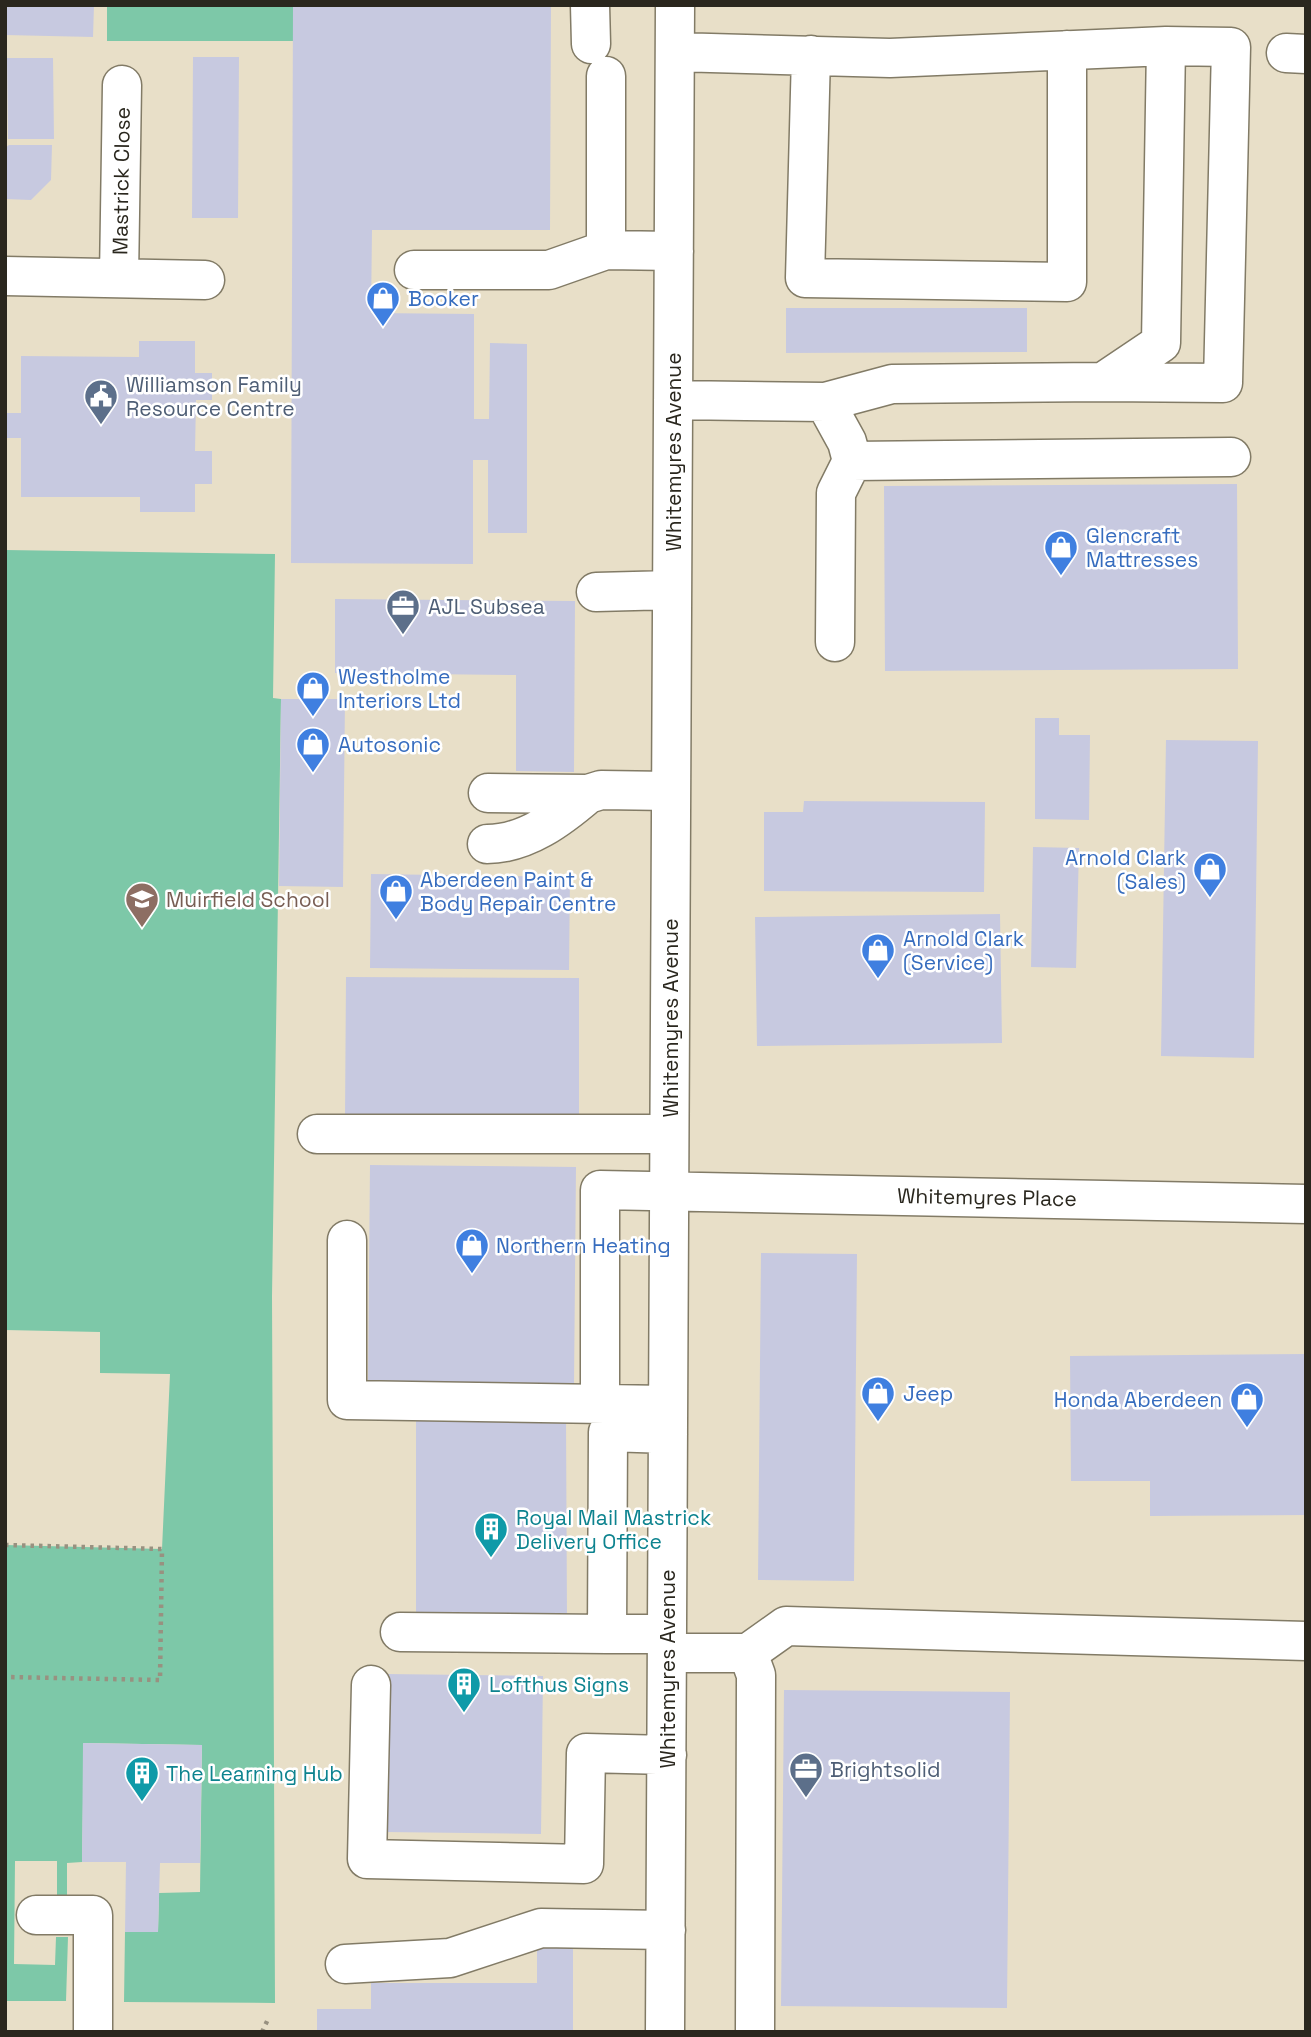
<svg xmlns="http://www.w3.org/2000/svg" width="1311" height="2037" viewBox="0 0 1311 2037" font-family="'Space Grotesk',sans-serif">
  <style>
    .green { fill: #7dc8a8 }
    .building { fill: #c7c9e0 }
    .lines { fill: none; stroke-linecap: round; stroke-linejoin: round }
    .minor-casing { stroke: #827b66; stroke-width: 41 }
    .path { stroke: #989180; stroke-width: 4.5; stroke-dasharray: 3.5 5; stroke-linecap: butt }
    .minor { stroke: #fff; stroke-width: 38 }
    .labels { text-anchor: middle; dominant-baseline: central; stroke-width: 5; stroke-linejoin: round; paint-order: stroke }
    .street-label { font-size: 21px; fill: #2a271e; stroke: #fff }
    .shop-label { font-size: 21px; fill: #366cbe; stroke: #fff; text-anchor: start }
    .service-label { font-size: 21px; fill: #4e5e75; stroke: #fff; text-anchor: start }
    .education-label { font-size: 21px; fill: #785e54; stroke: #fff; text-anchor: start }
    .culture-label { font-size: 21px; fill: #0d838f; stroke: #fff; text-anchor: start }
  </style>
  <rect width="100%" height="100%" fill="#e8dfc8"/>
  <path class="green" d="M 107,5 L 293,5 L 293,41 L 107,41 Z
    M 5,550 L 275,554 L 273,698 L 281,699 L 272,1296 L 275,2003 L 124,2002 L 125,1932 L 158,1932 L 159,1893 L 200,1892 L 202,1745 L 84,1743 L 82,1862 L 67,1863 L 67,1897 L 57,1896 L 57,1861 L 15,1861 L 14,1964 L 55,1965 L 56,1937 L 68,1937 L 66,2001 L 5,2001 L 5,1545 L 162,1549 L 170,1374 L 100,1373 L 100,1332 L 5,1330 Z"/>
  <path class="building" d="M 5,5 L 94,5 L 93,37 L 5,35 Z
    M 293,5 L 551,5 L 550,230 L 372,230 L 371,313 L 474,314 L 474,419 L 489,419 L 490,343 L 527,344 L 527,533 L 488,533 L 488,460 L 473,460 L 473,564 L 291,563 Z
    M 193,57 L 239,57 L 238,218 L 192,218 Z
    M 7,58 L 53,58 L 54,139 L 8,139 Z
    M 9,145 L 52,145 L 51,180 L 31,200 L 5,199 L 5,148 Z
    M 786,308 L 1027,308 L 1027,352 L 786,353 Z
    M 139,341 L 195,341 L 195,373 L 212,373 L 212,400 L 196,400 L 195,451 L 212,451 L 212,484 L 195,484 L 195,512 L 140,512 L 140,497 L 21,497 L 21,438 L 6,438 L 7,413 L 21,413 L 21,356 L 139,357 Z
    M 1237,484 L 1238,669 L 885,671 L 884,486 Z
    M 335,599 L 575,601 L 574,772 L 516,771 L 516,675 L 335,673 Z
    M 281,699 L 345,699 L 343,887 L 279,886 Z
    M 1035,718 L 1059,718 L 1059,735 L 1090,735 L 1089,820 L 1035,819 Z
    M 1166,740 L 1258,741 L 1254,1058 L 1161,1056 Z
    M 804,801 L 985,802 L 984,892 L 764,891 L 764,812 L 803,812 Z
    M 1033,847 L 1079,848 L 1076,968 L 1031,967 Z
    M 371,874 L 570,877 L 569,970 L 370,968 Z
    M 1000,914 L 1002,1043 L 757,1046 L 755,917 Z
    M 346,977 L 579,978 L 579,1120 L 345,1119 Z
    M 370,1165 L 576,1167 L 574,1385 L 368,1383 Z
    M 761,1253 L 857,1254 L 854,1581 L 758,1580 Z
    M 1306,1354 L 1306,1515 L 1150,1516 L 1150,1481 L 1071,1481 L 1070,1356 Z
    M 566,1418 L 567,1619 L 416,1620 L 416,1419 Z
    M 386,1674 L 543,1676 L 541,1834 L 384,1832 Z
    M 784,1690 L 1010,1692 L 1007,2008 L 781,2006 Z
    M 83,1743 L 202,1745 L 200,1863 L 160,1863 L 158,1932 L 125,1932 L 126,1862 L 82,1862 Z
    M 537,1941 L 573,1941 L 573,2032 L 317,2032 L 317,2009 L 371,2009 L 371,1983 L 537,1983 Z"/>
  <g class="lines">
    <g class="minor-casing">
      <path id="minor" d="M 590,5 L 591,44
        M 1166,46 L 1231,47 L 1223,383 L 1103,382 L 1161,343 Z
        M 675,52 L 890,58 L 1166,46
        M 1286,53 L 1306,54
        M 811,55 L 805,278 L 1067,282 L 1067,50
        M 606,250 L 606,76
        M 414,270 L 549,270 L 606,250 L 674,251
        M 5,276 L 205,280
        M 119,278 L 122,85
        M 673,400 L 825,402 L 892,384 L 1103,382
        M 825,402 L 847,442 L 852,461 L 1231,457
        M 596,592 L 672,590
        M 835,642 L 836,493 L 852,461
        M 588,794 L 601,790 L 670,791
        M 487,844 C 526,844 560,818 588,794 L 488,793
        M 317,1134 L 669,1134
        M 347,1240 L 347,1400 L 668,1405
        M 600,1404 L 600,1190 L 1306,1204
        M 400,1632 L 607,1634
        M 667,1634 L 607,1634 L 608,1432 L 668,1434
        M 667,1653 L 748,1653 L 786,1626 L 1306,1641
        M 748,1653 L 756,1675 L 755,2032
        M 371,1685 L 367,1859 L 584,1864 L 586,1753 L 667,1755
        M 36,1915 L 93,1915 L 93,2032
        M 345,1964 L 450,1958 L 541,1928 L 666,1930
        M 665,2032 L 675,5"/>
    </g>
    <path class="path" d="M 5,1545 L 162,1549 L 160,1680 L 5,1677
      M 262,2032 L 269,2017"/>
    <use href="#minor" class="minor"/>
  </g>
  <defs>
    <g id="shop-pin" transform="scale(1.75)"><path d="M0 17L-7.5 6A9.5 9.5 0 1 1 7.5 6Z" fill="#3f7fe0" stroke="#fff"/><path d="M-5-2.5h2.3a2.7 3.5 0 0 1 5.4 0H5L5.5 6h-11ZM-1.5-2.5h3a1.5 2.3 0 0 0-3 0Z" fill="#fff"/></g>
    <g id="civic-pin" transform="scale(1.75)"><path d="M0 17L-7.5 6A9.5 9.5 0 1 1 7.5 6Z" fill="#5c6f8a" stroke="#fff"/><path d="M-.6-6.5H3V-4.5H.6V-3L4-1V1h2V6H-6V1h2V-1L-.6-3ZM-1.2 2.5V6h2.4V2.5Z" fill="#fff"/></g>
    <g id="office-pin" transform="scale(1.75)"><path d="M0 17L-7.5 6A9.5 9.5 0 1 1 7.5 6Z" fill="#5c6f8a" stroke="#fff"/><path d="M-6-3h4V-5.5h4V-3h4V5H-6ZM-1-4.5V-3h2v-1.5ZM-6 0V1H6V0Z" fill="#fff"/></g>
    <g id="school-pin" transform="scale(1.75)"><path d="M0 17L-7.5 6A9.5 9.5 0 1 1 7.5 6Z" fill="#8d6e63" stroke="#fff"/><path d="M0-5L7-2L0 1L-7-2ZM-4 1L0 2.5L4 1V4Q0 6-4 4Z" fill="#fff"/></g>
    <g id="building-pin" transform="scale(1.75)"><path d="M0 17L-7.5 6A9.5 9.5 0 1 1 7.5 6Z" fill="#0f9aa8" stroke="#fff"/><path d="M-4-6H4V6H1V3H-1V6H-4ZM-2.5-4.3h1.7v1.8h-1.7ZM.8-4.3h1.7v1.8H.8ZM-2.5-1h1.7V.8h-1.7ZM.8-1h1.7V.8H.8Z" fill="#fff"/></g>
  </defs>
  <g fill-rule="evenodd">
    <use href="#shop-pin" x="383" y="298"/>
    <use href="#civic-pin" x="101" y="396"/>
    <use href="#shop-pin" x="1061" y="547"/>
    <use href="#office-pin" x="403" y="606"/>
    <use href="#shop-pin" x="313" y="688"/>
    <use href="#shop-pin" x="313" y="744"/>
    <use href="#shop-pin" x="1210" y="869"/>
    <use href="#shop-pin" x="396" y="891"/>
    <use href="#school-pin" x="142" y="899"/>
    <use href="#shop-pin" x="878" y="950"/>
    <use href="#shop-pin" x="472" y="1245"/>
    <use href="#shop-pin" x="878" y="1393"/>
    <use href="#shop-pin" x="1247" y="1399"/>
    <use href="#building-pin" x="491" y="1529"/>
    <use href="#building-pin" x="464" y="1684"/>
    <use href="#office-pin" x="806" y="1769"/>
    <use href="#building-pin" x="142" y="1773"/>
  </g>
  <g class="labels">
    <g class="street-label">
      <text transform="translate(121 181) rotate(-89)">Mastrick Close</text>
      <text transform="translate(673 452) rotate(-90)">Whitemyres Avenue</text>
      <text transform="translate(670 1018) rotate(-90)">Whitemyres Avenue</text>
      <text transform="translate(987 1197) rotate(1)">Whitemyres Place</text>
      <text transform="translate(667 1669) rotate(-90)">Whitemyres Avenue</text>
    </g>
    <g class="shop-label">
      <text x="408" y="298">Booker</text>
      <text x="1086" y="535">Glencraft<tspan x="1086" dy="24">Mattresses</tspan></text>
      <text x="338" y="676">Westholme<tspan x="338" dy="24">Interiors Ltd</tspan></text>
      <text x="338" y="744">Autosonic</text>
      <text x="1186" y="857" text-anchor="end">Arnold Clark<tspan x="1186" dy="24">(Sales)</tspan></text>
      <text x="420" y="879">Aberdeen Paint &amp;<tspan x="420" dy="24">Body Repair Centre</tspan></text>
      <text x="903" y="938">Arnold Clark<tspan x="903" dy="24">(Service)</tspan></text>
      <text x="496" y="1245">Northern Heating</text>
      <text x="903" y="1393">Jeep</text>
      <text x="1222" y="1399" text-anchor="end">Honda Aberdeen</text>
    </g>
    <g class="service-label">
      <text x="126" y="384">Williamson Family<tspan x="126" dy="24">Resource Centre</tspan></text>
      <text x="428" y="606">AJL Subsea</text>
      <text x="830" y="1769">Brightsolid</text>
    </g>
    <g class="education-label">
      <text x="166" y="899">Muirfield School</text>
    </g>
    <g class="culture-label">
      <text x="516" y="1517">Royal Mail Mastrick<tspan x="516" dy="24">Delivery Office</tspan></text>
      <text x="489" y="1684">Lofthus Signs</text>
      <text x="166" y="1773">The Learning Hub</text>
    </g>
  </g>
  <rect width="1311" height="2037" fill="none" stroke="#2a271e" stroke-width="14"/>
</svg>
